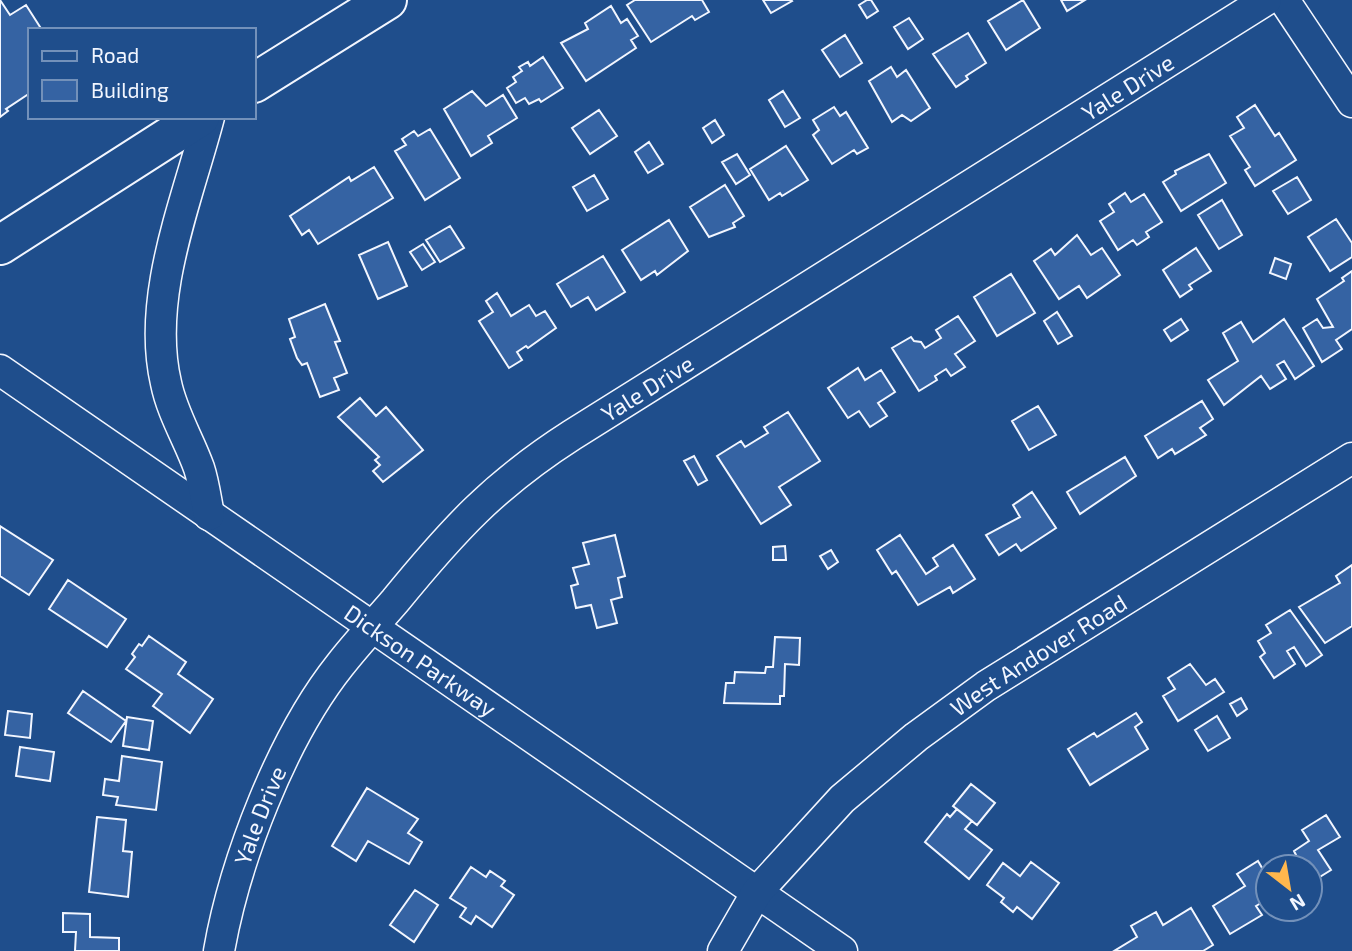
<svg xmlns="http://www.w3.org/2000/svg" width="1352" height="951" viewBox="0 0 1352 951" font-family="'Exo 2',sans-serif">
  <style>
    .building { fill: #3563a3; stroke: #f2f6ff; stroke-width: 2 }
    .lines { fill: none; stroke-linecap: round; stroke-linejoin: round }
    .minor-casing { stroke: #f2f6ff; stroke-width: 33 }
    .major-casing { stroke: #f2f6ff; stroke-width: 42 }
    .minor { stroke: #1f4e8c; stroke-width: 30 }
    .major { stroke: #1f4e8c; stroke-width: 38 }
    .labels { text-anchor: middle; dominant-baseline: central; stroke-width: 5; stroke-linejoin: round; paint-order: stroke }
    .street-label { font-size: 23px; fill: #f2f6ff; stroke: #1f4e8c }
  </style>
  <rect width="100%" height="100%" fill="#1f4e8c"/>
  <path class="building" d="M 0,0 L 10,15 L 26,5 L 42,30 L 30,30 L 30,93 L 6,109 L 8,111 L 0,117 Z
    M 635,0 L 702,0 L 709,12 L 695,20 L 692,16 L 651,42 L 627,5 Z
    M 763,0 L 791,0 L 792,1 L 771,13 Z
    M 867,0 L 871,0 L 878,11 L 867,18 L 859,5 Z
    M 1023,0 L 1040,28 L 1006,50 L 988,21 Z
    M 1061,0 L 1085,0 L 1067,11 Z
    M 611,6 L 621,23 L 627,19 L 638,36 L 631,40 L 636,48 L 586,81 L 561,43 L 588,29 L 585,23 Z
    M 909,18 L 923,39 L 908,49 L 894,27 Z
    M 968,33 L 986,63 L 966,76 L 968,79 L 956,87 L 933,54 Z
    M 845,35 L 862,63 L 840,77 L 822,50 Z
    M 543,57 L 563,88 L 541,102 L 539,99 L 529,104 L 525,98 L 516,103 L 507,88 L 516,82 L 513,77 L 522,71 L 519,67 L 528,62 L 530,66 Z
    M 891,67 L 897,77 L 906,70 L 930,108 L 911,121 L 902,115 L 892,122 L 869,81 Z
    M 472,91 L 486,106 L 503,95 L 517,118 L 488,136 L 492,143 L 471,156 L 444,109 Z
    M 783,91 L 800,118 L 785,127 L 769,100 Z
    M 1255,105 L 1275,136 L 1279,133 L 1296,160 L 1255,186 L 1245,170 L 1250,167 L 1230,136 L 1244,128 L 1237,117 Z
    M 834,107 L 840,116 L 846,112 L 868,148 L 857,154 L 854,150 L 832,164 L 813,135 L 819,130 L 813,120 Z
    M 599,110 L 617,136 L 590,154 L 572,128 Z
    M 715,120 L 724,135 L 712,143 L 703,128 Z
    M 430,129 L 460,178 L 425,200 L 395,151 L 406,145 L 402,139 L 414,131 L 418,136 Z
    M 649,142 L 663,164 L 648,173 L 635,152 Z
    M 786,146 L 808,180 L 782,196 L 780,193 L 769,200 L 750,169 Z
    M 737,154 L 750,175 L 736,184 L 722,162 Z
    M 1209,154 L 1226,183 L 1181,211 L 1163,182 L 1176,174 L 1175,171 Z
    M 374,167 L 393,198 L 318,244 L 309,230 L 302,235 L 290,216 L 349,177 L 351,181 Z
    M 594,175 L 608,199 L 587,211 L 573,187 Z
    M 1297,177 L 1311,200 L 1288,214 L 1273,191 Z
    M 725,185 L 744,216 L 733,223 L 735,227 L 709,237 L 690,207 Z
    M 1125,193 L 1131,202 L 1144,194 L 1162,222 L 1146,232 L 1149,237 L 1137,245 L 1133,240 L 1118,250 L 1100,221 L 1114,212 L 1109,204 Z
    M 1222,200 L 1242,235 L 1219,249 L 1198,215 Z
    M 1336,219 L 1352,243 L 1352,257 L 1330,271 L 1308,237 Z
    M 669,220 L 688,251 L 657,275 L 655,271 L 641,280 L 622,250 Z
    M 450,226 L 464,248 L 440,262 L 426,240 Z
    M 1077,235 L 1091,255 L 1102,248 L 1120,275 L 1087,298 L 1079,286 L 1059,299 L 1034,261 L 1051,249 L 1055,255 Z
    M 388,242 L 407,286 L 378,299 L 359,255 Z
    M 423,244 L 435,262 L 422,270 L 410,252 Z
    M 1196,248 L 1211,271 L 1189,285 L 1192,289 L 1180,297 L 1163,270 Z
    M 603,256 L 625,292 L 596,310 L 588,297 L 571,307 L 557,284 Z
    M 1275,258 L 1291,264 L 1286,279 L 1270,273 Z
    M 1352,271 L 1352,329 L 1336,340 L 1342,349 L 1322,362 L 1303,328 L 1317,319 L 1323,328 L 1333,327 L 1317,299 L 1344,281 L 1342,278 Z
    M 1011,274 L 1035,313 L 997,336 L 974,297 Z
    M 497,293 L 511,316 L 529,305 L 536,316 L 545,311 L 556,328 L 528,348 L 526,346 L 517,352 L 522,360 L 509,368 L 479,321 L 493,312 L 486,301 Z
    M 325,304 L 340,341 L 335,342 L 347,373 L 334,378 L 339,390 L 320,397 L 307,363 L 302,365 L 297,358 L 290,339 L 295,337 L 289,319 Z
    M 1057,312 L 1072,336 L 1058,344 L 1044,321 Z
    M 958,316 L 975,341 L 955,354 L 965,367 L 951,376 L 946,369 L 935,376 L 937,380 L 919,391 L 892,348 L 911,337 L 914,341 L 921,342 L 925,348 L 941,338 L 936,330 Z
    M 1181,319 L 1188,330 L 1171,341 L 1164,330 Z
    M 1284,319 L 1314,366 L 1295,379 L 1284,361 L 1277,365 L 1286,379 L 1270,389 L 1261,376 L 1224,405 L 1208,380 L 1238,361 L 1223,333 L 1241,322 L 1253,342 Z
    M 858,368 L 865,380 L 881,370 L 895,392 L 878,403 L 887,416 L 870,427 L 859,411 L 848,418 L 828,388 Z
    M 360,398 L 376,416 L 386,407 L 423,450 L 383,482 L 373,471 L 380,465 L 375,460 L 379,457 L 338,417 Z
    M 1202,401 L 1213,419 L 1200,428 L 1206,435 L 1175,454 L 1172,449 L 1158,458 L 1145,436 Z
    M 1038,406 L 1056,435 L 1029,450 L 1012,421 Z
    M 788,412 L 820,461 L 779,487 L 791,505 L 761,524 L 717,456 L 741,441 L 745,447 L 768,433 L 764,427 Z
    M 694,456 L 707,480 L 698,485 L 684,461 Z
    M 1125,457 L 1136,476 L 1080,514 L 1067,492 Z
    M 1032,492 L 1056,528 L 1021,551 L 1016,544 L 999,555 L 986,535 L 1020,517 L 1013,505 Z
    M 0,526 L 53,560 L 29,595 L 0,576 Z
    M 615,535 L 625,576 L 618,578 L 622,597 L 611,600 L 617,623 L 597,628 L 591,605 L 576,608 L 571,586 L 578,584 L 573,568 L 589,564 L 583,543 Z
    M 900,535 L 926,574 L 938,566 L 933,558 L 953,545 L 975,579 L 953,593 L 950,587 L 918,605 L 896,571 L 892,574 L 877,550 Z
    M 785,546 L 786,560 L 773,560 L 773,547 Z
    M 831,550 L 838,562 L 828,569 L 820,556 Z
    M 1352,565 L 1352,626 L 1325,643 L 1299,607 L 1340,583 L 1336,576 Z
    M 68,580 L 126,619 L 107,647 L 49,609 Z
    M 1290,610 L 1322,655 L 1306,666 L 1294,647 L 1287,651 L 1295,664 L 1274,678 L 1260,657 L 1265,653 L 1258,641 L 1271,633 L 1266,625 Z
    M 149,636 L 186,662 L 178,674 L 213,699 L 190,733 L 153,706 L 162,694 L 126,669 L 135,657 L 132,654 L 139,644 L 142,646 Z
    M 775,637 L 800,638 L 799,665 L 785,664 L 784,696 L 780,696 L 780,704 L 724,703 L 726,683 L 734,683 L 735,672 L 765,673 L 766,667 L 773,667 Z
    M 1190,664 L 1206,685 L 1215,679 L 1224,692 L 1178,721 L 1163,696 L 1175,689 L 1168,678 Z
    M 83,691 L 126,721 L 111,742 L 68,713 Z
    M 1241,698 L 1247,709 L 1237,716 L 1230,704 Z
    M 8,711 L 32,714 L 30,738 L 5,735 Z
    M 1136,713 L 1142,722 L 1135,727 L 1148,749 L 1090,785 L 1068,749 L 1094,733 L 1097,737 Z
    M 1217,716 L 1230,738 L 1208,751 L 1195,730 Z
    M 127,717 L 153,721 L 149,750 L 123,746 Z
    M 20,747 L 54,752 L 50,781 L 16,776 Z
    M 122,756 L 162,762 L 156,810 L 116,805 L 118,797 L 103,795 L 105,779 L 119,781 Z
    M 971,784 L 995,803 L 977,825 L 953,806 Z
    M 367,788 L 418,819 L 408,833 L 422,842 L 409,864 L 368,841 L 356,861 L 332,846 Z
    M 957,809 L 972,821 L 965,829 L 992,850 L 969,879 L 925,842 L 947,814 L 950,817 Z
    M 1326,815 L 1340,837 L 1318,850 L 1331,870 L 1310,883 L 1310,867 L 1279,866 L 1296,855 L 1294,851 L 1309,841 L 1302,830 Z
    M 97,817 L 126,820 L 123,851 L 132,852 L 128,897 L 89,892 Z
    M 1258,861 L 1268,878 L 1268,899 L 1256,906 L 1262,915 L 1230,934 L 1213,906 L 1245,886 L 1237,874 Z
    M 1031,862 L 1059,883 L 1032,919 L 1017,907 L 1013,912 L 1001,902 L 1004,898 L 987,885 L 1003,863 L 1020,876 Z
    M 471,867 L 486,877 L 490,871 L 505,881 L 501,886 L 514,895 L 492,927 L 476,916 L 471,924 L 460,917 L 466,908 L 450,898 Z
    M 415,890 L 438,905 L 414,942 L 390,925 Z
    M 1191,908 L 1213,945 L 1203,951 L 1114,951 L 1137,937 L 1131,926 L 1156,912 L 1163,925 Z
    M 63,913 L 90,914 L 90,937 L 119,938 L 119,951 L 75,951 L 76,932 L 63,932 Z"/>
  <g class="lines">
    <g class="minor-casing">
      <g id="minor">
        <path d="M 1284,0 L 1352,102"/>
        <path id="s1" d="M 0,370 L 842,951"/>
        <path d="M 209,515 C 206,500 204,483 199,468 C 189,440 172,413 166,383 C 146,297 187,201 209,117"/>
        <path id="s2" d="M 219,951 C 235,860 282,738 340,665 C 357,643 377,622 395,601 C 453,530 494,485 572,435 L 1266,0"/>
        <path id="s3" d="M 723,951 L 757,892 L 842,799 L 916,737 L 986,686 L 1352,458"/>
      </g>
    </g>
    <g class="major-casing">
      <path id="major" d="M 254,83 L 387,0
        M 0,245 L 200,117"/>
    </g>
    <use href="#minor" class="minor"/>
    <use href="#major" class="major"/>
  </g>
  <g class="labels">
    <g class="street-label">
      <text stroke="none"><textPath href="#s2" startOffset="1297">Yale Drive</textPath></text>
      <text stroke="none"><textPath href="#s2" startOffset="730">Yale Drive</textPath></text>
      <text stroke="none"><textPath href="#s3" startOffset="438">West Andover Road</textPath></text>
      <text stroke="none"><textPath href="#s1" startOffset="511">Dickson Parkway</textPath></text>
      <text stroke="none"><textPath href="#s2" startOffset="142">Yale Drive</textPath></text>
    </g>
  </g>
  <rect x="28" y="28" width="228" height="91" fill="#1f4e8c" stroke="#7391ba" stroke-width="2"/>
  <rect x="42" y="51" width="35" height="10" fill="#1f4e8c" stroke="#7391ba" stroke-width="2"/>
  <text x="91" y="63" font-size="21" fill="#f2f6ff">Road</text>
  <rect x="42" y="80" width="35" height="21" fill="#3563a3" stroke="#7391ba" stroke-width="2"/>
  <text x="91" y="98" font-size="21" fill="#f2f6ff">Building</text>
  <g transform="translate(1289 888) rotate(149)"><circle r="33" fill="#1f4e8c" stroke="#7391ba" stroke-width="2"/>
  <path d="M0-5L12 26L0 18L-12 26Z" fill="#ffb74d"/>
  <text y="-10" font-size="19" font-weight="bold" text-anchor="middle" fill="#f2f6ff">N</text>
  </g>
</svg>
